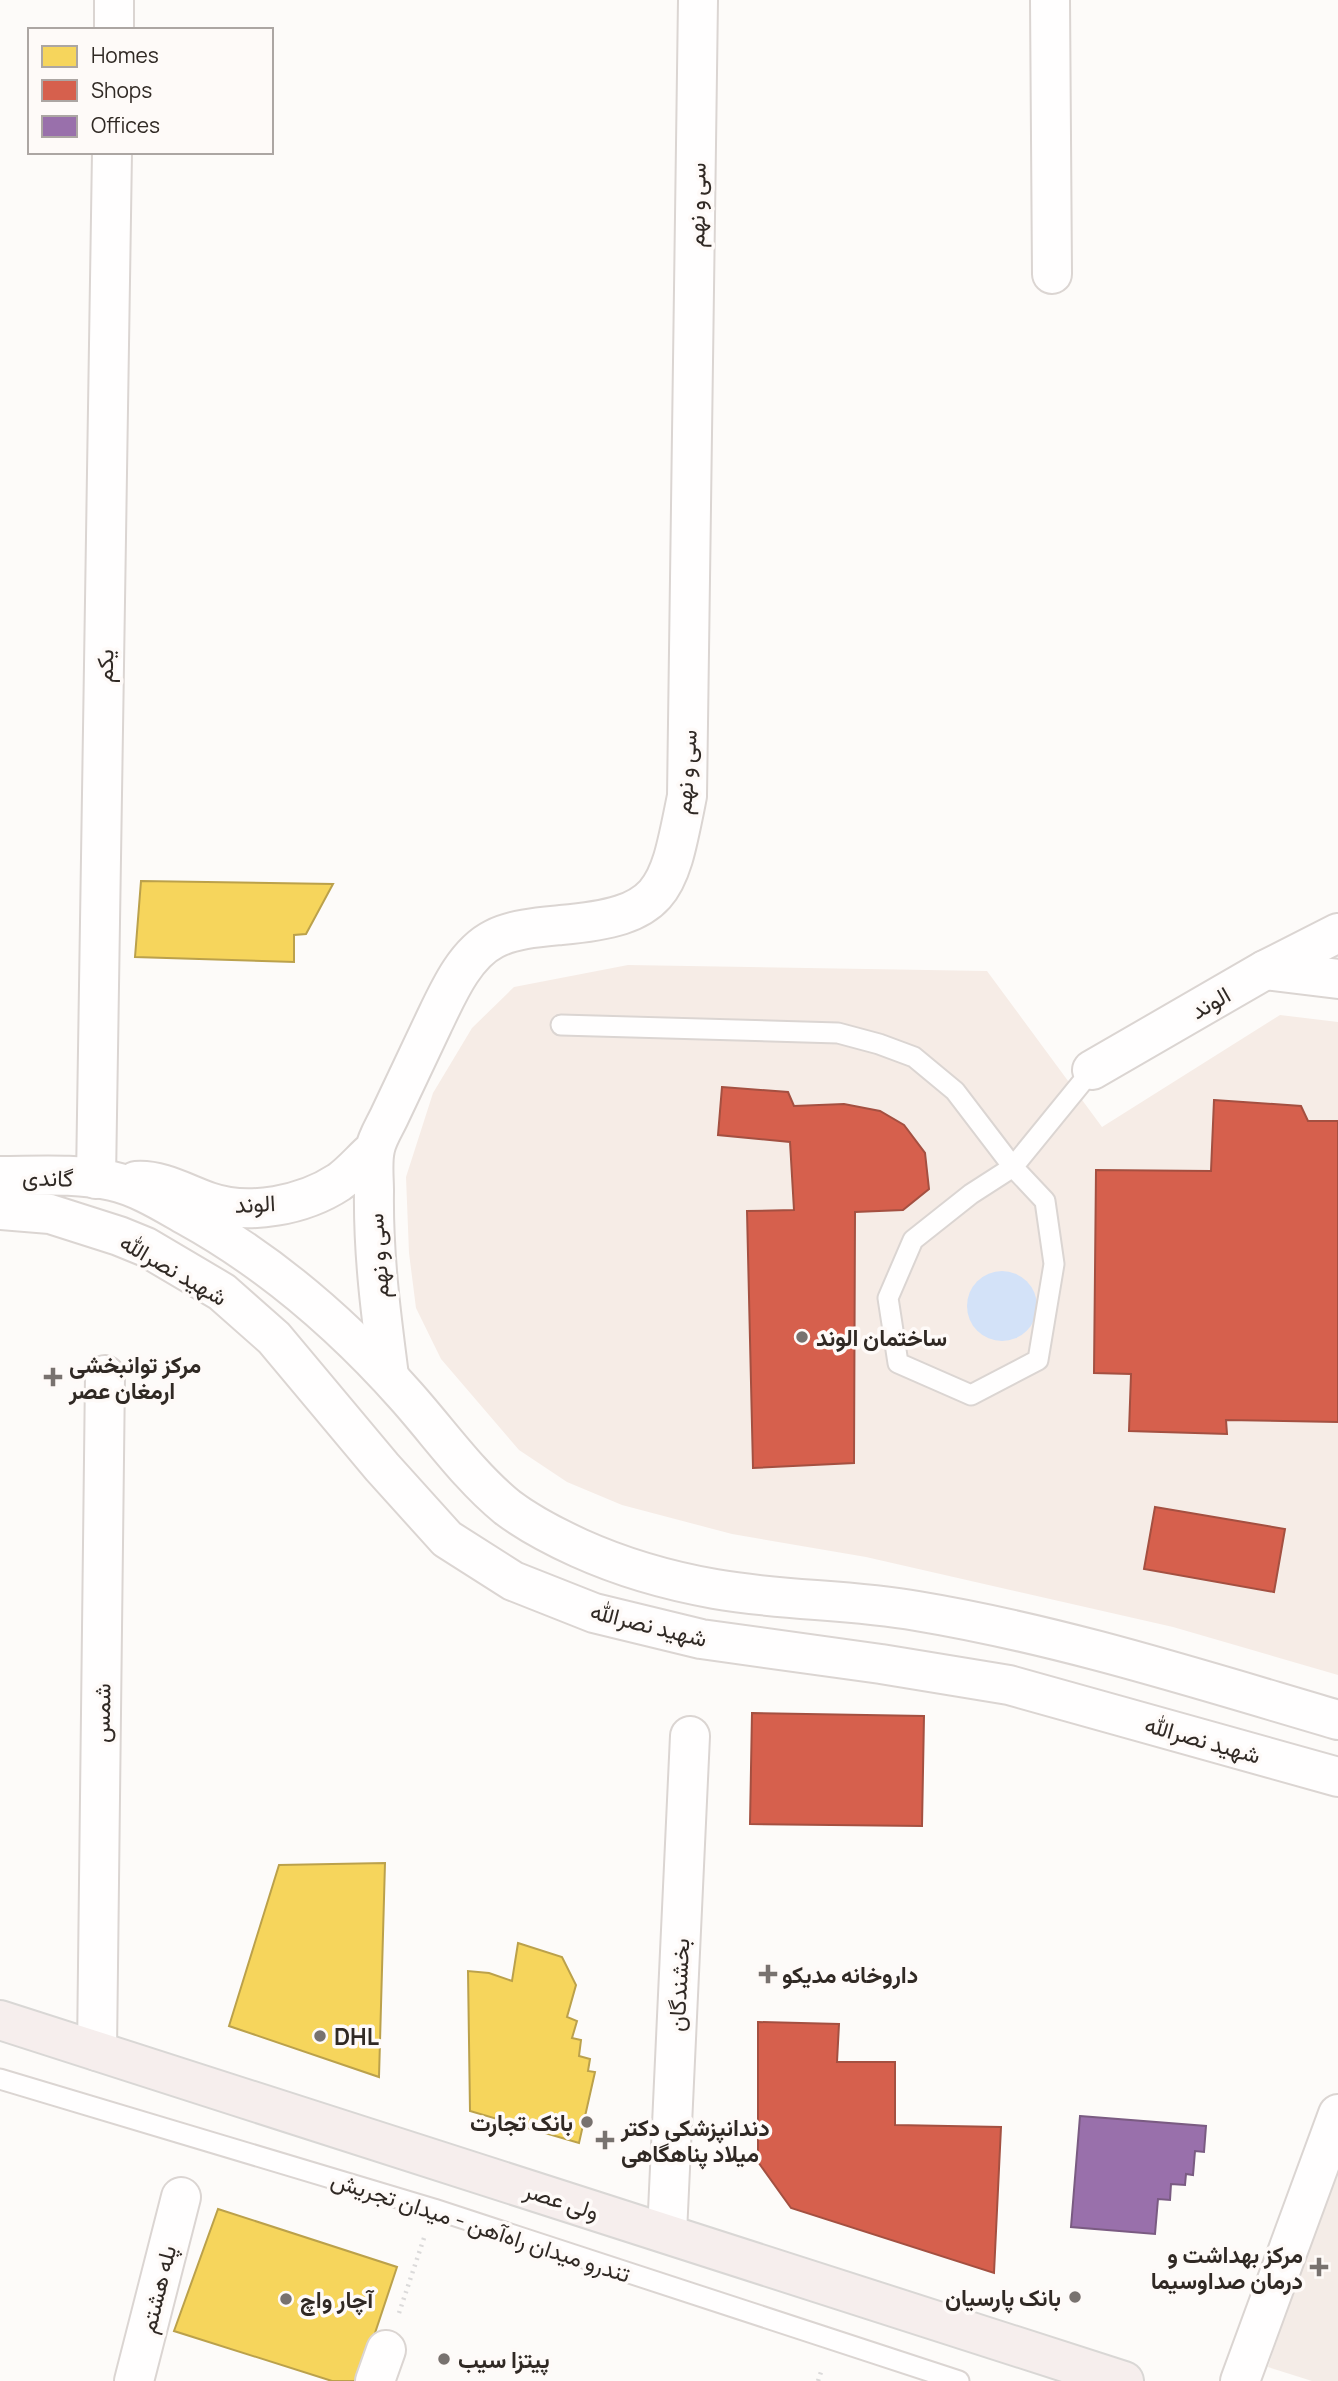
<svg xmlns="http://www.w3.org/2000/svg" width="1338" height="2381" viewBox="0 0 1338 2381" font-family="Manrope,Vazirmatn,sans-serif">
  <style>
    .built { fill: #f6ece6 }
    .medical { fill: #f4ece7 }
    .water { fill: #d3e2f8 }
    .homes { fill: #f6d55c; stroke: #bba14b; stroke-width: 2 }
    .shops { fill: #d6604d; stroke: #a45041; stroke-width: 2 }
    .offices { fill: #9970ab; stroke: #7a5b82; stroke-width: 2 }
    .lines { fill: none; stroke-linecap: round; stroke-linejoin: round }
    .service-casing { stroke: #dbd5d2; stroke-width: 23 }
    .minor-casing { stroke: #dbd5d2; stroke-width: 42 }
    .tertiary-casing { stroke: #dbd5d2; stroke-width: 42 }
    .secondary-casing { stroke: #dbd5d2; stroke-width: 42 }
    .primary-casing { stroke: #d9d7d5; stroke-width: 42 }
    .path { stroke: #dbdada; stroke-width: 4.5; stroke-dasharray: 2 5; stroke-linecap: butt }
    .service { stroke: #fffefe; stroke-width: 19 }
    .minor { stroke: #fffefe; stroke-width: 38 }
    .tertiary { stroke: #fffefe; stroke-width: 38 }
    .secondary { stroke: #fffefe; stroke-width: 38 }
    .primary { stroke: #f6eeed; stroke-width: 38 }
    .poi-dot { fill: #78726f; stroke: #fefaf8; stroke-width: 2.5 }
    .labels { text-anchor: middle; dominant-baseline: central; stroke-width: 7; stroke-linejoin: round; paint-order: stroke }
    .street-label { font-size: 23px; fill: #302924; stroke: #fefaf8 }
    .poi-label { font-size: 23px; font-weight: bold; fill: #302924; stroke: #fefaf8; text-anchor: start }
  </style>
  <rect width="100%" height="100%" fill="#fdfbf9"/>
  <path class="built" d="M 628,965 L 987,971 L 1102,1127 L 1280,1015 L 1338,1022 L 1338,1675 L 1173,1627 L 866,1557 L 732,1534 L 622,1505 L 567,1482 L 519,1450 L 441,1359 L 416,1308 L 409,1253 L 406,1177 L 433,1093 L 472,1028 L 514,987 Z"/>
  <path class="medical" d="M 1334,2165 L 1338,2167 L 1338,2381 L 1312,2381 L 1268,2367 Z"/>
  <path class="water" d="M967 1306a35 35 0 1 1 70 0a35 35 0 1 1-70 0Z"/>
  <path class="homes" d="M 141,881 L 333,884 L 306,934 L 294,935 L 294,962 L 135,957 Z
    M 385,1863 L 379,2077 L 229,2026 L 279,1865 Z
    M 518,1943 L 562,1957 L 576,1985 L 567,2017 L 577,2021 L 572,2038 L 581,2040 L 579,2056 L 590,2059 L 588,2071 L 595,2072 L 579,2143 L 470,2111 L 468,1971 L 489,1973 L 512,1981 Z
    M 218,2209 L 397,2267 L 359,2381 L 332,2381 L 174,2331 Z"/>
  <path class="shops" d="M 722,1087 L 788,1092 L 794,1106 L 844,1104 L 880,1111 L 904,1125 L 925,1153 L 929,1189 L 903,1210 L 855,1212 L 854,1463 L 753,1468 L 747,1211 L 794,1210 L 790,1142 L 718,1135 Z
    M 1214,1100 L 1301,1106 L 1308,1121 L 1338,1121 L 1338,1422 L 1226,1420 L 1227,1434 L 1129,1431 L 1131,1374 L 1094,1373 L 1096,1170 L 1211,1171 Z
    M 1155,1507 L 1285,1529 L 1274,1592 L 1144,1569 Z
    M 752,1713 L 924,1716 L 922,1826 L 750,1824 Z
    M 758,2022 L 839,2024 L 837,2062 L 895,2062 L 895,2125 L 1001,2127 L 994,2273 L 791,2208 L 758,2162 Z"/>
  <path class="offices" d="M 1080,2116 L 1206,2126 L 1204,2152 L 1195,2151 L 1193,2175 L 1186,2174 L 1185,2185 L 1171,2184 L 1170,2200 L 1158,2199 L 1155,2234 L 1071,2227 Z"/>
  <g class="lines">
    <g class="service-casing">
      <path id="service" d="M 561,1025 L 838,1033 L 879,1044 L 914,1057 L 955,1091 L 1013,1167 L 1045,1201 L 1054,1264 L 1038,1360 L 971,1395 L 898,1363 L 888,1298 L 913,1240 L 971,1194 L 1013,1167 L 1092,1070
        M 0,2079 L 434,2209 L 959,2381"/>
    </g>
    <g class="minor-casing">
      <path id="minor" d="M 1050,0 L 1052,274
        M 114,30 L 114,0
        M 1092,1070 L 1265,970 L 1338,933
        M 96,1179 L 112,152
        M 136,1181 C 160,1179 186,1194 209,1202 C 249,1216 304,1205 339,1182 C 352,1173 363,1159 375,1149
        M 389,1376 C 381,1315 373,1254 374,1191 C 374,1178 372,1162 375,1149 C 377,1138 385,1126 390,1115 C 404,1085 419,1054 433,1024 C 447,995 464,954 494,939 C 513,929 540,927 561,925 C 666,916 668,891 687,796 L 698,0
        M 97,2051 L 105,1375
        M 667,2233 L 690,1736
        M 134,2381 L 181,2197
        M 375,2381 L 386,2350
        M 1240,2381 L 1338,2114"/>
    </g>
    <g class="tertiary-casing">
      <path id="tertiary" d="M 1265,970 L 1338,979"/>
    </g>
    <g class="secondary-casing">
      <path id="secondary" d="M 0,1176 C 37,1176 76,1173 112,1181 C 139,1187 164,1203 187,1216 C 272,1263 342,1324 406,1396 C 439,1433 469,1476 507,1507 C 528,1523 555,1537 579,1548 C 621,1567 670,1581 715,1589 C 782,1601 850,1599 917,1611 C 1061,1635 1198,1679 1338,1720
        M 0,1210 L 50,1214 L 119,1236 L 146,1247 L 222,1292 L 274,1338 L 382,1467 L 447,1539 L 513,1581 L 594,1613 L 701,1639 L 881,1664 L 1009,1685 L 1338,1777"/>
    </g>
    <g class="primary-casing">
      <path id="primary" d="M 0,2020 L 1124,2381"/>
    </g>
    <path class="path" d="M 399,2313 L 424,2238
      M 818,2381 L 822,2369"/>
    <use href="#service" class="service"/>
    <use href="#minor" class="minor"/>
    <use href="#tertiary" class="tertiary"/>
    <use href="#secondary" class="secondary"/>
    <use href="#primary" class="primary"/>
  </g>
  <g class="poi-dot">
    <circle cx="802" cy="1337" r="7"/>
    <path d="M49.5 1366.5h7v7h7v7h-7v7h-7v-7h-7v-7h7z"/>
    <path d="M764.5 1963.5h7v7h7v7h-7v7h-7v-7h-7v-7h7z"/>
    <circle cx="320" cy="2036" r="7"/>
    <circle cx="587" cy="2122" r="7"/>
    <path d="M601.5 2129.5h7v7h7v7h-7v7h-7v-7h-7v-7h7z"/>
    <path d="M1315.5 2256.5h7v7h7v7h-7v7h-7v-7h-7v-7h7z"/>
    <circle cx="1075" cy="2297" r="7"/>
    <circle cx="286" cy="2299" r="7"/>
    <circle cx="444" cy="2359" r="7"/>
  </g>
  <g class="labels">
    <g class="street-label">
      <text transform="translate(696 205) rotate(-89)">سی و نهم</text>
      <text transform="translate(104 666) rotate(-89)">یکم</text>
      <text transform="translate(685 772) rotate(-86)">سی و نهم</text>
      <text transform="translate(1210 1002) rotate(-30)">الوند</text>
      <text transform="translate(48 1177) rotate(2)">گاندی</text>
      <text transform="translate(255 1203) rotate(-3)">الوند</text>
      <text transform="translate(377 1256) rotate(-94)">سی و نهم</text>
      <text transform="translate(174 1269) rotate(30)">شهید نصرالله</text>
      <text transform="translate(649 1624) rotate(14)">شهید نصرالله</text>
      <text transform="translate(101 1713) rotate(-89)">شمس</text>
      <text transform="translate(1203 1739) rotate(16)">شهید نصرالله</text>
      <text transform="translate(678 1985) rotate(-87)">بخشندگان</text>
      <text transform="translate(562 2200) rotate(18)">ولی عصر</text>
      <text transform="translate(481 2226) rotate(18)">تندرو میدان راه‌آهن - میدان تجریش</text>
      <text transform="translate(157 2289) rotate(-76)">پله هشتم</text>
    </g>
    <g class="poi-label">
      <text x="816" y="1337">ساختمان الوند</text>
      <text x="69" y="1364">مرکز توانبخشی<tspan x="69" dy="26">ارمغان عصر</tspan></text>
      <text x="782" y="1974">داروخانه مدیکو</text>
      <text x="334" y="2036">DHL</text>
      <text x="573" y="2122" text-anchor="end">بانک تجارت</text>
      <text x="621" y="2127">دندانپزشکی دکتر<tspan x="621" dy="26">میلاد پناهگاهی</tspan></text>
      <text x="1303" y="2254" text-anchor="end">مرکز بهداشت و<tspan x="1303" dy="26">درمان صداوسیما</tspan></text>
      <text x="1061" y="2297" text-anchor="end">بانک پارسیان</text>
      <text x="300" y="2299">آچار واچ</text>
      <text x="458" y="2359">پیتزا سیب</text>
    </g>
  </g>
  <rect x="28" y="28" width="245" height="126" fill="#fefaf8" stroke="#aca6a3" stroke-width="2"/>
  <rect x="42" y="46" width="35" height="21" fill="#f6d55c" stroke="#aca6a3" stroke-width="2"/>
  <text x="91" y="63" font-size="21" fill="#302924">Homes</text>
  <rect x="42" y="80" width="35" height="21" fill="#d6604d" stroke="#aca6a3" stroke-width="2"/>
  <text x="91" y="98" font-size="21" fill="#302924">Shops</text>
  <rect x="42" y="116" width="35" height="21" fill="#9970ab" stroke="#aca6a3" stroke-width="2"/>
  <text x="91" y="133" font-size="21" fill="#302924">Offices</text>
</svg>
